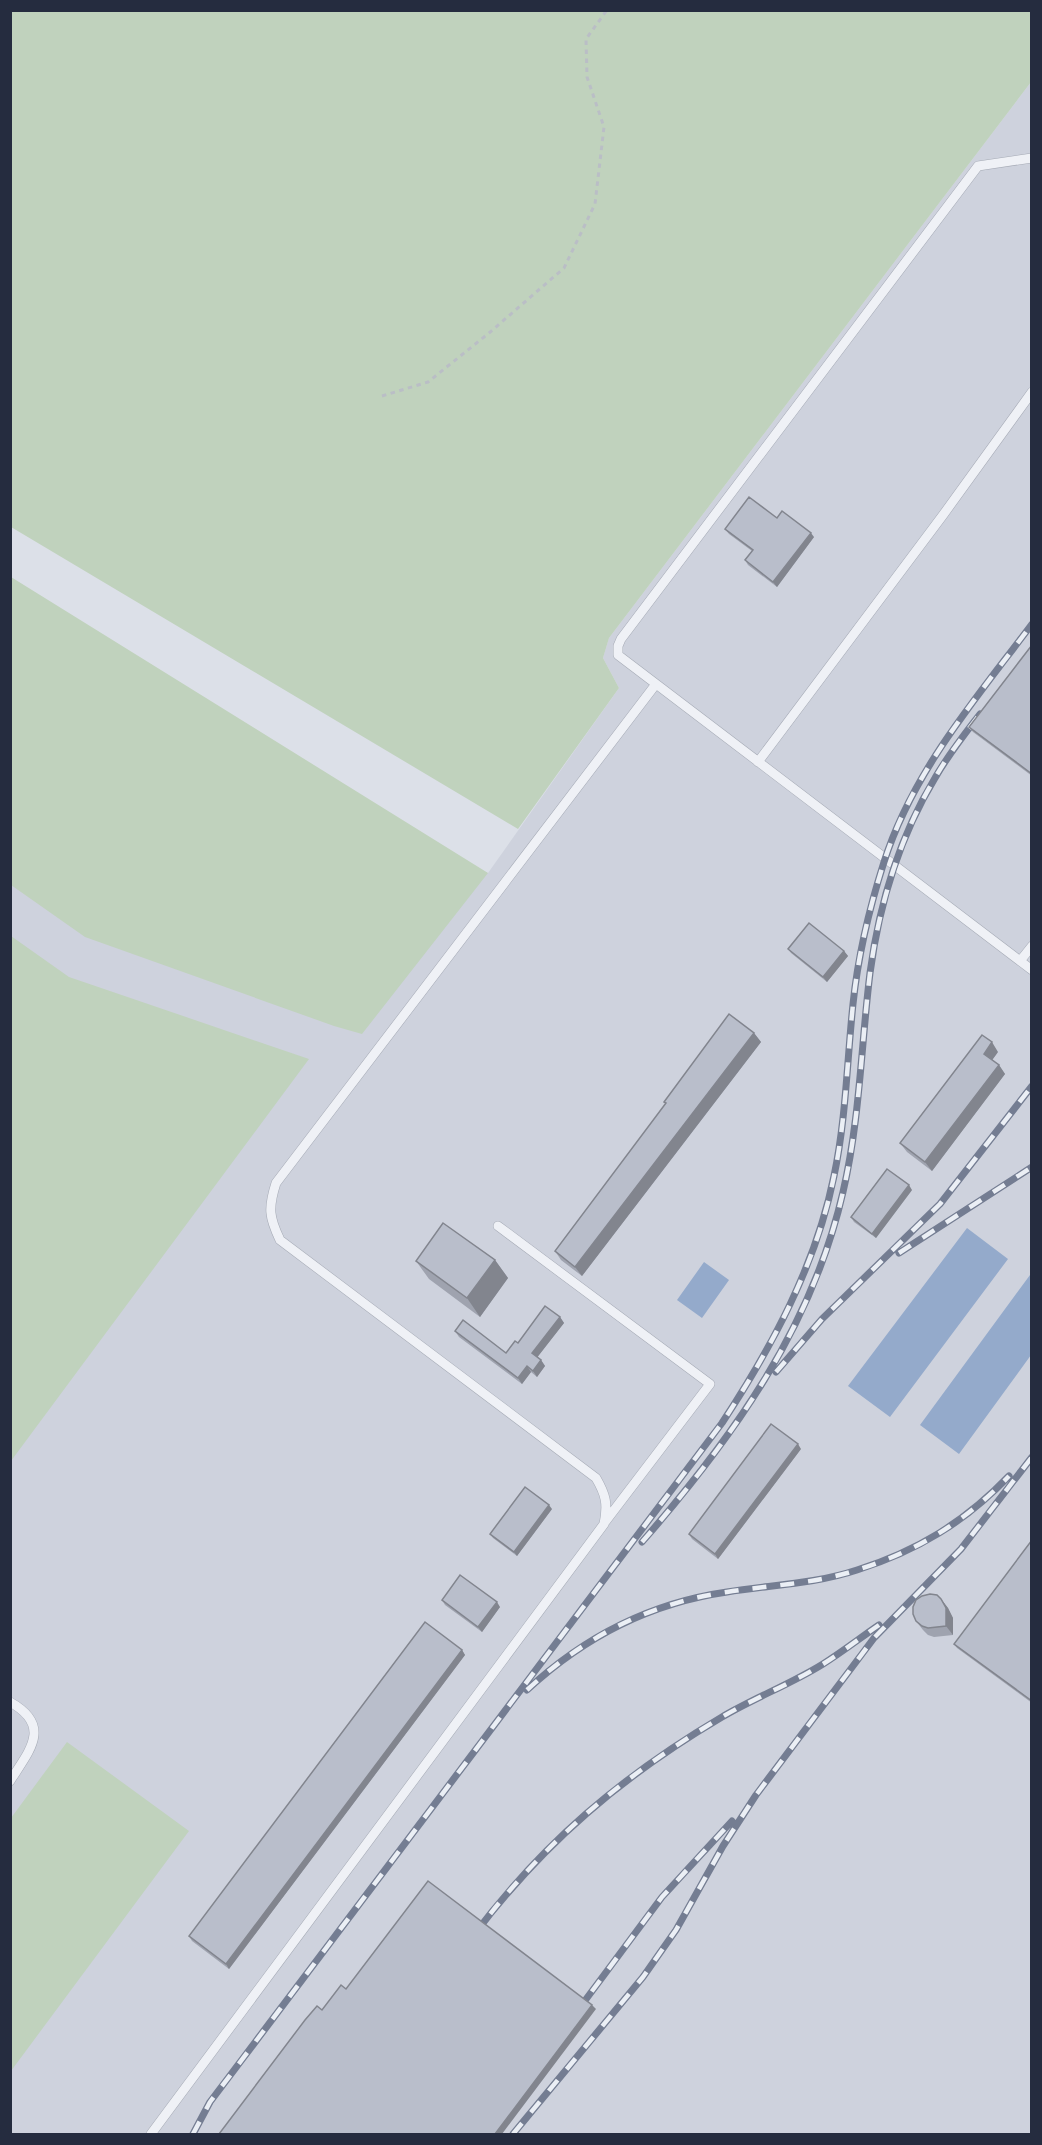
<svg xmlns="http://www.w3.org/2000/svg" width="1042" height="2145" viewBox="0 0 1042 2145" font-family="'Noto Sans',sans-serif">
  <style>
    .built { fill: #ced2dd }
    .green { fill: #c0d2bd }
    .water { fill: #94aacb }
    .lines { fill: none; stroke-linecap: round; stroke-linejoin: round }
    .lane-casing { stroke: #a5aab5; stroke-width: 10 }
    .path { stroke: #babec6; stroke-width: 3; stroke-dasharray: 4.5 4.5; stroke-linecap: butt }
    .lane { stroke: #eff1f6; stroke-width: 9 }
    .rail-casing { stroke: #747d92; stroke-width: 7 }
    .rail { stroke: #ebeff5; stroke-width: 4.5; stroke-dasharray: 14; stroke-linecap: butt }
    .wall { fill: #9fa3af }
    .shaded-wall { fill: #82858e }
    .building { fill: #b9becb; stroke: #82858e; stroke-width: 1.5 }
  </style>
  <rect width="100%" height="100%" fill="#dce0e8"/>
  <path class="built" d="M 1031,82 L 1031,2134 L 11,2134 L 10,735 L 488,873 L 619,688 L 603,658 L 609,638 Z"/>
  <path class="green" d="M 11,10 L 1031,11 L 1031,82 L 609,638 L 603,658 L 619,688 L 518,829 L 11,527 Z
    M 11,577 L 488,873 L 362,1034 L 334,1026 L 85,937 L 11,885 Z
    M 11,936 L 69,977 L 309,1059 L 11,1461 Z
    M 67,1742 L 189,1831 L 11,2071 L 11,1818 Z"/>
  <path class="water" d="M 967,1228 L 1008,1259 L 890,1417 L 848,1386 Z
    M 704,1262 L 729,1280 L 702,1318 L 677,1300 Z
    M 1030,1275 L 1031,1355 L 959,1454 L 920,1425 Z"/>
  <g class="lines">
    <g class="lane-casing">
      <path id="lane" d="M 1032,158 L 978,166 L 621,639 L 618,646 L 618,655 L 1032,970
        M 758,762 L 943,515 L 1032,392
        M 1020,961 L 1032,946
        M 498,1226 L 710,1384 L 605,1522
        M 10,1702 C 53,1726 29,1751 10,1781
        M 151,2134 L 604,1524 C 608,1504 606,1495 596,1478 L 280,1240 C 269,1217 268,1208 276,1183 L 656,684"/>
    </g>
    <path class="path" d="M 382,396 L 428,382 L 489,333 L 564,268 L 595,204 L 604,127 L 587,77 L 586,39 L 607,10"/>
    <use href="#lane" class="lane"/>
    <g class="rail-casing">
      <path id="rail" d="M 899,1253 L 1032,1167
        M 776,1372 L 822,1319 L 940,1204 L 1032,1086
        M 642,1542 C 732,1439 812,1328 843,1192 C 860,1119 861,1046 870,973 C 879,905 900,836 935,778 C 948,755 964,735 980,714
        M 527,1690 C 584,1637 650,1603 727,1592 C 770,1585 815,1584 857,1570 C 917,1551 965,1522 1009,1476
        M 473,1936 C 543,1843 622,1776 722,1717 C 754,1698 791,1684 823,1664 C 842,1652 860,1638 879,1625
        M 575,2014 L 662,1897 L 732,1821
        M 193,2134 L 210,2102 L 722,1423 C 772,1347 816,1265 834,1176 C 846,1119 847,1061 853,1004 C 858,956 869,909 884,862 C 913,771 975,700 1032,624
        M 513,2134 L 643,1977 L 676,1930 L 723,1846 L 756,1795 L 874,1638 L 961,1549 L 1032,1457"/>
    </g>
    <use href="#rail" class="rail"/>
  </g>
  <path class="wall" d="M 725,529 L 814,537 L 777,587 L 748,565 L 745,560 L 752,551 L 729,534 Z
    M 1032,645 L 1032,776 L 973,732 L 969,727 Z
    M 788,949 L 844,951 L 848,956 L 827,982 L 791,953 Z
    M 754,1033 L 761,1042 L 582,1276 L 561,1260 L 555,1251 L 666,1104 L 664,1102 Z
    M 998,1052 L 992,1060 L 999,1065 L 1005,1074 L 932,1171 L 907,1152 L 900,1143 Z
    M 912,1190 L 876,1238 L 854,1222 L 851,1217 Z
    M 495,1260 L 508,1278 L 480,1317 L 429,1279 L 416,1261 Z
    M 560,1317 L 564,1323 L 537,1357 L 541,1360 L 545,1366 L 537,1377 L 531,1372 L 522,1384 L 459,1337 L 455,1331 L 506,1353 L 518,1343 Z
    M 801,1449 L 718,1559 L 692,1539 L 689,1534 Z
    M 552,1509 L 517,1556 L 493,1538 L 490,1534 Z
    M 1032,1540 L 1032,1703 L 957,1648 L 954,1644 Z
    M 941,1599 L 948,1608 L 953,1618 L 953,1635 L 934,1637 L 928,1635 L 923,1630 L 916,1621 Z
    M 442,1600 L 500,1607 L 482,1632 L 445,1605 Z
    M 462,1650 L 465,1655 L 229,1969 L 192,1941 L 189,1936 Z"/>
  <path class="shaded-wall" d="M 811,533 L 814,537 L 777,587 L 773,582 Z
    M 844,951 L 848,956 L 827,982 L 823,977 Z
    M 754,1033 L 761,1042 L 582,1276 L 575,1267 Z
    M 992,1042 L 998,1052 L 990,1063 L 984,1054 Z
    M 999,1065 L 1005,1074 L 932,1171 L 925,1162 Z
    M 909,1185 L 912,1190 L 876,1238 L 872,1234 Z
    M 495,1260 L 508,1278 L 480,1317 L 467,1298 Z
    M 560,1317 L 564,1323 L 536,1359 L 532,1353 Z
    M 541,1360 L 545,1366 L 537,1377 L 533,1371 Z
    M 527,1366 L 531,1372 L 522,1384 L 518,1378 Z
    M 798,1444 L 801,1449 L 718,1559 L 715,1554 Z
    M 549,1505 L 552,1509 L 517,1556 L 514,1552 Z
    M 941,1599 L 948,1608 L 953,1618 L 953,1635 L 946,1626 Z
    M 497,1602 L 500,1607 L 482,1632 L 478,1627 Z
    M 462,1650 L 465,1655 L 229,1969 L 226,1964 Z
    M 592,2005 L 596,2009 L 502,2134 L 495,2134 Z"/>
  <path class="building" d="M 749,497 L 777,518 L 782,511 L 811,533 L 773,582 L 745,560 L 753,550 L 725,529 Z
    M 1032,645 L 1032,774 L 969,727 Z
    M 809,923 L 844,951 L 823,977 L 788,949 Z
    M 729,1014 L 754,1033 L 575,1267 L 555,1251 L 666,1103 L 664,1102 Z
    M 982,1035 L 992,1042 L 984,1054 L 999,1065 L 925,1162 L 900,1143 Z
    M 887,1169 L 909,1185 L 872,1234 L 851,1217 Z
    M 443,1223 L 495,1260 L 467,1298 L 416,1261 Z
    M 545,1306 L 560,1317 L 532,1353 L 541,1360 L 533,1371 L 527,1366 L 518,1378 L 455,1331 L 463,1320 L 506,1353 L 515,1341 L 518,1343 Z
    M 771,1424 L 798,1444 L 715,1554 L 689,1534 Z
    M 525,1487 L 549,1505 L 514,1552 L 490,1534 Z
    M 1032,1540 L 1032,1701 L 954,1644 Z
    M 460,1575 L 497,1602 L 478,1627 L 442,1600 Z
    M 930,1594 L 937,1595 L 941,1599 L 946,1608 L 946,1626 L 928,1628 L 922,1626 L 916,1621 L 913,1614 L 913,1607 L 916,1600 L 922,1596 Z
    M 425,1622 L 462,1650 L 226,1964 L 189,1936 Z
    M 428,1881 L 592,2005 L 495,2134 L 219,2134 L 305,2020 L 317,2006 L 322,2010 L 341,1985 L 346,1989 Z"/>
  <rect width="1042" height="2145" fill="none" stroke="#252c3f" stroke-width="24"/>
</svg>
